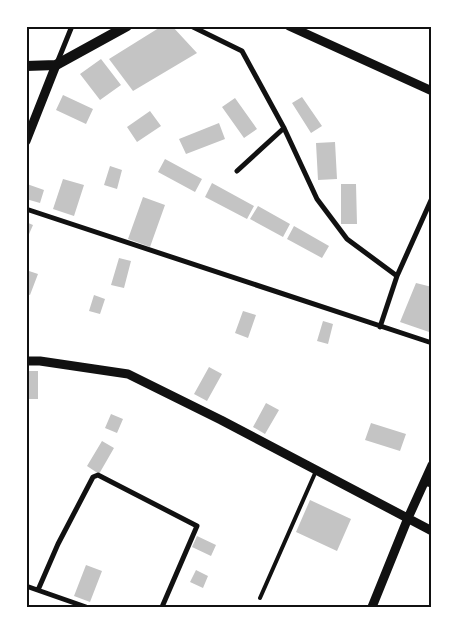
<svg xmlns="http://www.w3.org/2000/svg" width="458" height="633" viewBox="0 0 458 633" font-family="'Asap Condensed',sans-serif">
  <style>
    .building { fill: #c4c4c4 }
    .lines { fill: none; stroke-linecap: round; stroke-linejoin: round }
    .service { stroke: #111; stroke-width: 4 }
    .minor { stroke: #111; stroke-width: 5 }
    .tertiary { stroke: #111; stroke-width: 9 }
    .secondary { stroke: #111; stroke-width: 10 }
    .neatline { fill: none; stroke: #111; stroke-width: 2 }
  </style>
  <rect width="100%" height="100%" fill="#fff"/>
  <path class="building" d="M 162,26 L 172,26 L 197,53 L 133,91 L 109,59 Z
    M 101,59 L 121,85 L 100,100 L 80,74 Z
    M 63,95 L 93,109 L 86,124 L 56,110 Z
    M 302,97 L 322,126 L 311,133 L 292,103 Z
    M 235,98 L 257,129 L 244,138 L 222,107 Z
    M 150,111 L 161,126 L 137,142 L 127,127 Z
    M 219,123 L 225,139 L 186,154 L 179,139 Z
    M 335,142 L 337,179 L 318,180 L 316,143 Z
    M 165,159 L 202,179 L 195,192 L 158,172 Z
    M 110,166 L 122,170 L 117,189 L 104,185 Z
    M 63,179 L 84,185 L 74,216 L 53,209 Z
    M 212,183 L 254,206 L 247,219 L 205,197 Z
    M 27,184 L 44,190 L 40,203 L 26,199 Z
    M 341,184 L 356,184 L 357,224 L 341,224 Z
    M 143,197 L 165,205 L 150,247 L 128,239 Z
    M 258,206 L 290,224 L 283,237 L 250,219 Z
    M 26,222 L 33,225 L 26,241 Z
    M 294,226 L 329,246 L 322,258 L 287,239 Z
    M 119,258 L 131,261 L 124,288 L 111,285 Z
    M 26,270 L 38,274 L 30,295 L 26,294 Z
    M 416,283 L 432,287 L 432,333 L 400,322 Z
    M 94,295 L 105,299 L 100,314 L 89,311 Z
    M 243,311 L 256,315 L 248,338 L 235,333 Z
    M 323,321 L 333,324 L 328,344 L 317,341 Z
    M 209,367 L 222,374 L 207,401 L 194,394 Z
    M 26,371 L 38,371 L 38,399 L 26,399 Z
    M 266,403 L 279,410 L 265,434 L 253,427 Z
    M 111,414 L 123,419 L 117,433 L 105,428 Z
    M 371,423 L 406,434 L 400,451 L 365,440 Z
    M 102,441 L 114,448 L 99,474 L 87,466 Z
    M 310,500 L 351,519 L 337,551 L 296,532 Z
    M 197,536 L 216,545 L 211,556 L 192,547 Z
    M 86,565 L 102,571 L 90,602 L 74,596 Z
    M 196,570 L 208,576 L 203,588 L 190,582 Z"/>
  <g class="lines">
    <path class="service" d="M 260,598 L 316,471"/>
    <path class="minor" d="M 191,26 L 242,51 L 284,128 L 317,199 L 347,239 L 397,276
      M 57,63 L 72,26
      M 237,171 L 284,128
      M 26,209 L 432,343
      M 380,327 L 397,276 L 432,198
      M 424,483 L 432,485
      M 26,586 L 86,607
      M 38,590 L 58,544 L 93,477 L 98,475 L 197,526 L 162,607"/>
    <path class="tertiary" d="M 289,26 L 432,91
      M 26,141 L 56,65
      M 26,361 L 40,361 L 128,374 L 221,420 L 432,531
      M 372,607 L 408,518 L 432,465"/>
    <path class="secondary" d="M 26,66 L 56,65 L 127,26"/>
  </g>
  <rect width="458" height="633" fill="none" stroke="#ffffff" stroke-width="55"/>
  <rect x="28" y="28" width="402" height="578" class="neatline"/>
</svg>
